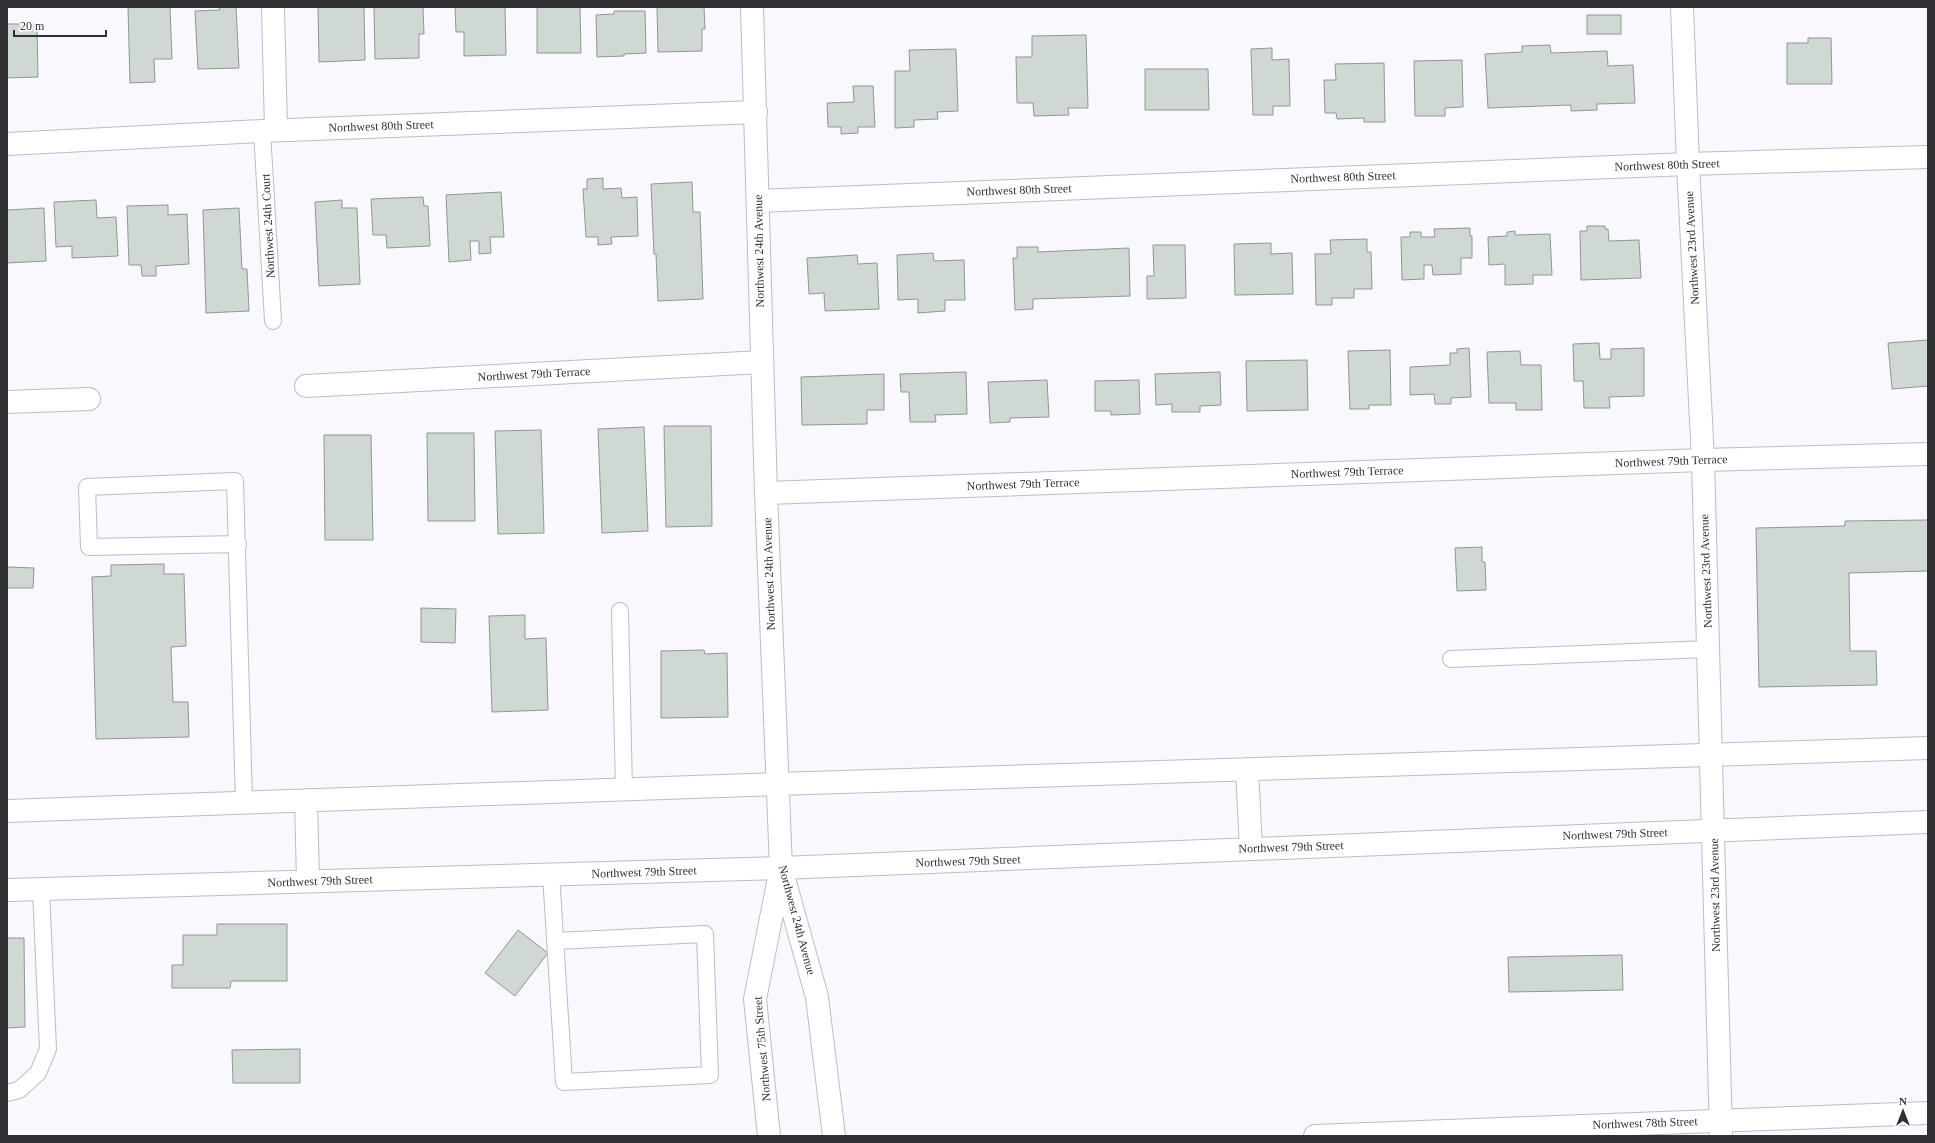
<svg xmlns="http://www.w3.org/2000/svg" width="1935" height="1143" viewBox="0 0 1935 1143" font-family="Georgia,serif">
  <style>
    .building { fill: #cfd8d2; stroke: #8f9892 }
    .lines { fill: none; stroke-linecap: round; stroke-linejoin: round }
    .lane-casing { stroke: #bcbcc6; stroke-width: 18 }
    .street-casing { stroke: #bcbcc6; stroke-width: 24 }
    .primary-casing { stroke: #bcbcc6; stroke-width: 24 }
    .lane { stroke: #fff; stroke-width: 16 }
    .street { stroke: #fff; stroke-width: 22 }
    .primary { stroke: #fff; stroke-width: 22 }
    .labels { text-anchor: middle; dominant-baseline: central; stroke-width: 4; stroke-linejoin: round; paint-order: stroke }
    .street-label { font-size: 12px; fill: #313135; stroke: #fff }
  </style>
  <rect width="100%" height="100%" fill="#f8f8fe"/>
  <path class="building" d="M 128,7 L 170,7 L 172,59 L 154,59 L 155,82 L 130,83 Z
    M 219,7 L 236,7 L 239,68 L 198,69 L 195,11 L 220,10 Z
    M 318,7 L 364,7 L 365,60 L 319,62 Z
    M 374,7 L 423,7 L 424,34 L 419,34 L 419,58 L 375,59 Z
    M 455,7 L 505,7 L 506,55 L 464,56 L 464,32 L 456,32 Z
    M 537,7 L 580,7 L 581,53 L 537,53 Z
    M 657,7 L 704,7 L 705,29 L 702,29 L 702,51 L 658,52 Z
    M 614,11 L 645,11 L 646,53 L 624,54 L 624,56 L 597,57 L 596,15 L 614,14 Z
    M 1587,15 L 1621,15 L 1621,34 L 1587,34 Z
    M 7,24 L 37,24 L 38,77 L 7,78 Z
    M 1086,35 L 1088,108 L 1068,108 L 1069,115 L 1034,116 L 1033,103 L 1017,103 L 1016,57 L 1032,57 L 1032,36 Z
    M 1808,38 L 1831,38 L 1832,84 L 1787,84 L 1787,43 L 1808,43 Z
    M 1550,45 L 1551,53 L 1607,51 L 1608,66 L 1633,65 L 1635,103 L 1597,104 L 1597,110 L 1571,111 L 1571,105 L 1488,108 L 1485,54 L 1522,52 L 1522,46 Z
    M 1272,48 L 1272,60 L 1289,59 L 1290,106 L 1273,106 L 1273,115 L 1253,115 L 1251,49 Z
    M 956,49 L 958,111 L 937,112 L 938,119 L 914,120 L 914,127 L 895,128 L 895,71 L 910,71 L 909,50 Z
    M 1462,60 L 1463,107 L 1445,108 L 1445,116 L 1415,116 L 1414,61 Z
    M 1384,63 L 1385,122 L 1364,122 L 1364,118 L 1337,119 L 1336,113 L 1325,113 L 1324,80 L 1336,80 L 1335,64 Z
    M 1145,69 L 1208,69 L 1209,110 L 1145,110 Z
    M 853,86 L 873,86 L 875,127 L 858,127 L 858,133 L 841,134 L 841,127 L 828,127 L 827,103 L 854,102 Z
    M 603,178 L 603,189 L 621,188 L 622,198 L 637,197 L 638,236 L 611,237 L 612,244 L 598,245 L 598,237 L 586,237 L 583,189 L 587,189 L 587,179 Z
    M 692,182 L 693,212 L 700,212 L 703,299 L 658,301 L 656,254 L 654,254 L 651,184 Z
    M 501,192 L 504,237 L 490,237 L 491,253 L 479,254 L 479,241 L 470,241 L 471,260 L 449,262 L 446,195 Z
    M 423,197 L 424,206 L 428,206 L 430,246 L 387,248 L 386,235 L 373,235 L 371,199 Z
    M 96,200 L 97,218 L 116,217 L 118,256 L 72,258 L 72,246 L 56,247 L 54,202 Z
    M 342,200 L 342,208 L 357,208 L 360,284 L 319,286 L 315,202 Z
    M 168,205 L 168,215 L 187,214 L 189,264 L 156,266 L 156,276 L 142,276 L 141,265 L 129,265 L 127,206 Z
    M 44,208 L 46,261 L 7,263 L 7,210 Z
    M 239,208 L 242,269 L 247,269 L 249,311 L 206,313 L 203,210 Z
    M 1587,226 L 1605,226 L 1605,229 L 1608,229 L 1609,241 L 1639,240 L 1641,278 L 1581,280 L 1580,231 L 1587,231 Z
    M 1470,228 L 1470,236 L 1472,236 L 1472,258 L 1461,258 L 1461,274 L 1433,275 L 1432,265 L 1424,265 L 1424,279 L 1402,280 L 1401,237 L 1410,237 L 1410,232 L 1421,232 L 1421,237 L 1435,237 L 1434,229 Z
    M 1515,231 L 1515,235 L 1550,234 L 1552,275 L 1533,275 L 1533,284 L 1505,285 L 1505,264 L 1489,265 L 1488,237 L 1507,236 L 1507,232 Z
    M 1367,239 L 1367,252 L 1371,252 L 1372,289 L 1354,289 L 1354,298 L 1332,298 L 1332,305 L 1316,305 L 1315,254 L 1331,254 L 1330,240 Z
    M 1271,243 L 1271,254 L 1292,253 L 1293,294 L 1235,295 L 1234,244 Z
    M 1153,245 L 1185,245 L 1186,298 L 1147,299 L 1147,276 L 1154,276 Z
    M 1017,247 L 1038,247 L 1038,252 L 1129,248 L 1130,296 L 1033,299 L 1033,309 L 1015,310 L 1013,258 L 1017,258 Z
    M 933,253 L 934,261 L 964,260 L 965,300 L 945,300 L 945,311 L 918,313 L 918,299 L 898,300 L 897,255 Z
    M 857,255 L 858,264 L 877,263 L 879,309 L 825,311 L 824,293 L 809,294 L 807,258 Z
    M 1928,340 L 1928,386 L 1892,389 L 1888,343 Z
    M 1599,343 L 1600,359 L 1611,359 L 1611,349 L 1644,348 L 1644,396 L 1609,397 L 1610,408 L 1584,408 L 1583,381 L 1574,381 L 1573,344 Z
    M 1469,348 L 1471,397 L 1451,398 L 1451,404 L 1435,404 L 1434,394 L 1410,395 L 1410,367 L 1450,365 L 1450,353 L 1457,353 L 1457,349 Z
    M 1390,350 L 1391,405 L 1369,405 L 1369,409 L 1350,409 L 1348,351 Z
    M 1520,351 L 1521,365 L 1541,365 L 1542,410 L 1516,410 L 1516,403 L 1489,403 L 1487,352 Z
    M 1307,360 L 1308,410 L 1247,411 L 1246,361 Z
    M 966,372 L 967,414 L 935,415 L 936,422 L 910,422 L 909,392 L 901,392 L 900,374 Z
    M 1220,372 L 1221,405 L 1200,406 L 1200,412 L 1172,412 L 1172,404 L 1156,405 L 1155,374 Z
    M 884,374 L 884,410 L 867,410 L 867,424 L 802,425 L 801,377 Z
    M 1047,380 L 1049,417 L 1010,418 L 1010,422 L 990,423 L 988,382 Z
    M 1139,380 L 1140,414 L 1111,415 L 1111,411 L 1095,411 L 1095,381 Z
    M 664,426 L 711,426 L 712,526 L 666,527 Z
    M 644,427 L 648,531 L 602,533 L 598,429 Z
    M 541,430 L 544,533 L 498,534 L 495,431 Z
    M 427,433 L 474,433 L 475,521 L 428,521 Z
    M 324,435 L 371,435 L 373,540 L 325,540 Z
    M 1928,520 L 1928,571 L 1849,573 L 1850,651 L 1876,651 L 1877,685 L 1759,687 L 1756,528 L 1845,526 L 1845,521 Z
    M 1482,547 L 1482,562 L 1485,562 L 1486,590 L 1457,591 L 1455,548 Z
    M 164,564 L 164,574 L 184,574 L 186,646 L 171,647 L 173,702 L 188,702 L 189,737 L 96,739 L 92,577 L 111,576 L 111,565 Z
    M 7,567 L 34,568 L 33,588 L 7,588 Z
    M 421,608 L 456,609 L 455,643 L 421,642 Z
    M 525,615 L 525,639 L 546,638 L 548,710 L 492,712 L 489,616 Z
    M 704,650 L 705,654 L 727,653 L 728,717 L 661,718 L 661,651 Z
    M 217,924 L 287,924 L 287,981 L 231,981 L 230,988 L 172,988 L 172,965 L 183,965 L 183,935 L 217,935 Z
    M 518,930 L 548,953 L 515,996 L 485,973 Z
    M 7,938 L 24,938 L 25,1027 L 7,1028 Z
    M 1622,955 L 1623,990 L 1509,992 L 1508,957 Z
    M 300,1049 L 300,1083 L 233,1083 L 232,1050 Z"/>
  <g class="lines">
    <g class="lane-casing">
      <path id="lane" d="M 262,131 L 273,321
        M 238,544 L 89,547 L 87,487 L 235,481 L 244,802
        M 620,611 L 624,790
        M 1451,659 L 1708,649
        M 551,874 L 564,1082 L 710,1075 L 705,934 L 555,941
        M 7,1093 L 19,1090 L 38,1073 L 48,1049 L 41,889"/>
    </g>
    <g class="street-casing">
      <path id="street" d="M 273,7 L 276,130
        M 752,7 L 766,493 L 781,868 L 817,997 L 834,1136
        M 1682,7 L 1688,164 L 1703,460 L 1721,1136
        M 7,144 L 262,131 L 756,112
        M 758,201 L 1688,164 L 1928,157
        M 306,386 L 762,362
        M 7,402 L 89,399
        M 766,493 L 1703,460 L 1928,454
        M 769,1136 L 755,999 L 780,873
        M 1315,1136 L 1928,1113"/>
    </g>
    <g class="primary-casing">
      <path id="primary" d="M 1247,769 L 1251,849
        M 306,800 L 308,881
        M 7,811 L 777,784 L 1928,748
        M 7,890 L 781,868 L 1928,822"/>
    </g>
    <use href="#lane" class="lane"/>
    <use href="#street" class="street"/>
    <use href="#primary" class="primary"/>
  </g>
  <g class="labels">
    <g class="street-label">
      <text transform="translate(381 126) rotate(-2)">Northwest 80th Street</text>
      <text transform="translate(1667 165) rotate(-2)">Northwest 80th Street</text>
      <text transform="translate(1343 177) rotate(-2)">Northwest 80th Street</text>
      <text transform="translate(1019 190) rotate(-2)">Northwest 80th Street</text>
      <text transform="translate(268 226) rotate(-93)">Northwest 24th Court</text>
      <text transform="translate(1692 248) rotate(-93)">Northwest 23rd Avenue</text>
      <text transform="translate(759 251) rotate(-91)">Northwest 24th Avenue</text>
      <text transform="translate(534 374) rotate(-3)">Northwest 79th Terrace</text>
      <text transform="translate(1671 461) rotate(-2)">Northwest 79th Terrace</text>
      <text transform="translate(1347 472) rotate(-2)">Northwest 79th Terrace</text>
      <text transform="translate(1023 484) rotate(-2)">Northwest 79th Terrace</text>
      <text transform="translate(1706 571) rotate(-92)">Northwest 23rd Avenue</text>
      <text transform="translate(769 574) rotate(-92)">Northwest 24th Avenue</text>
      <text transform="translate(1615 834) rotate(-2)">Northwest 79th Street</text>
      <text transform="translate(1291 847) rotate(-2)">Northwest 79th Street</text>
      <text transform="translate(968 861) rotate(-2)">Northwest 79th Street</text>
      <text transform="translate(644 872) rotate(-2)">Northwest 79th Street</text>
      <text transform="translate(320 881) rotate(-2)">Northwest 79th Street</text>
      <text transform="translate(1715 895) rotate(-91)">Northwest 23rd Avenue</text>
      <text transform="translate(797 920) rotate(75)">Northwest 24th Avenue</text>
      <text transform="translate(762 1049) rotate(-95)">Northwest 75th Street</text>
      <text transform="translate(1645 1123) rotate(-2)">Northwest 78th Street</text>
    </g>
  </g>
  <rect width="1935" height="1143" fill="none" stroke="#313135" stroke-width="16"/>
  <g transform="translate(1903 1111)" stroke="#ffffff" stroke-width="3" paint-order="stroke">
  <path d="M0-3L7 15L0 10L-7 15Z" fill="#313135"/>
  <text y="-6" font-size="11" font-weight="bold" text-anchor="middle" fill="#313135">N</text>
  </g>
  <path d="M14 30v6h92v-6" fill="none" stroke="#313135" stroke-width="2"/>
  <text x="20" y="30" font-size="12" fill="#313135" stroke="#ffffff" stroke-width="3" paint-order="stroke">20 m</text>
</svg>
